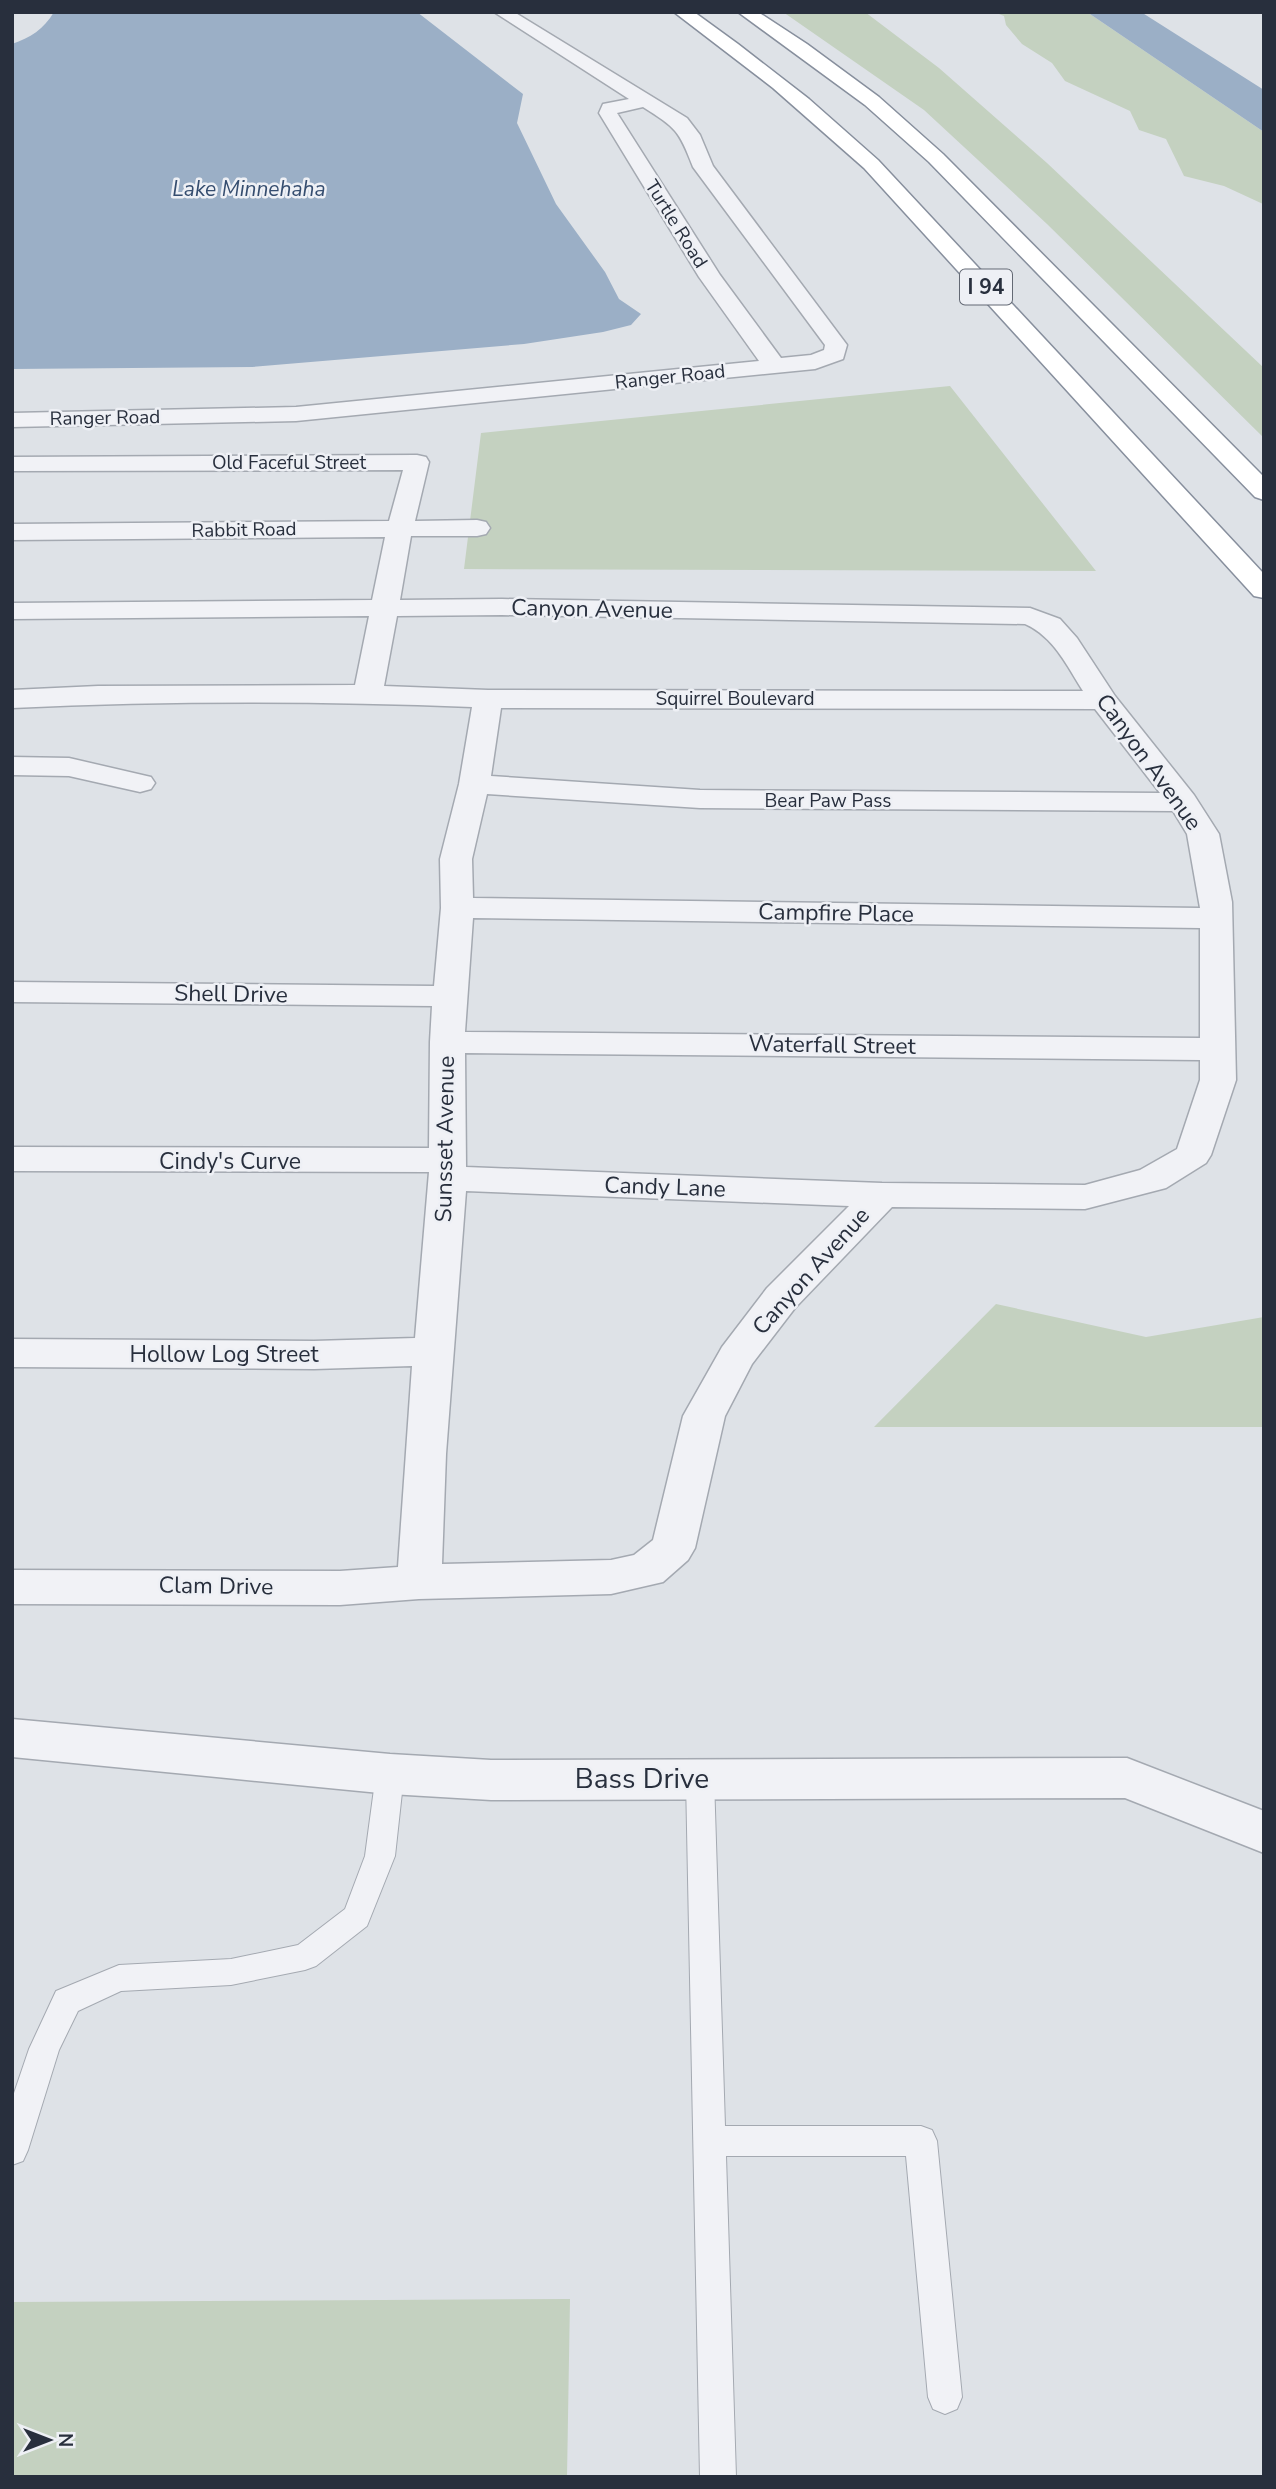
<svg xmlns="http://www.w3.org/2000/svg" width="1276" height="2489" viewBox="0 0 1276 2489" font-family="'Nunito Sans',sans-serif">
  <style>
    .green { fill: #c4d1c0 }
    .water { fill: #9bafc6 }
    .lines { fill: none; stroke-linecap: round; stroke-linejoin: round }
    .lane-casing { stroke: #a4a9b1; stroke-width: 2 }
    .street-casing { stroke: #a4a9b1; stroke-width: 3 }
    .highway-casing { stroke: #878f9d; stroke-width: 3 }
    .lane { fill: #f1f2f6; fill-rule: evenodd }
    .street { fill: #f1f2f6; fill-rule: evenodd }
    .highway { fill: #fff; fill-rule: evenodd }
    .labels { text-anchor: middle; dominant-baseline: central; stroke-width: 5; stroke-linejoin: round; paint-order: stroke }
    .far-street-label { font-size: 19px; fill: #282f3d; stroke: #eef0f5 }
    .far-water-label { font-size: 21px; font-style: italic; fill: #354d6f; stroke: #eef0f5 }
    .shield { fill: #eef0f5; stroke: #636974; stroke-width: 2 }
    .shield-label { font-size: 21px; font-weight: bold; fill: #282f3d }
    .street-label { font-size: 23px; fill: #282f3d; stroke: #eef0f5 }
    .near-street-label { font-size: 28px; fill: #282f3d; stroke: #eef0f5 }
  </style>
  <rect width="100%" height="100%" fill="#dee2e7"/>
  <path class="green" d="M 783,12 L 865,12 L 939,68 L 1047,163 L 1264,368 L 1264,438 L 1047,224 L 924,110 Z
    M 994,12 L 1087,12 L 1264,132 L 1264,207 L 1263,204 L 1224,186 L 1184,176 L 1166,139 L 1139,130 L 1130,111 L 1065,81 L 1052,63 L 1022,44 L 1006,25 L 1004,16 Z
    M 950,386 L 1096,571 L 464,569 L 481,433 Z
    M 996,1304 L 1146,1337 L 1264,1317 L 1264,1427 L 874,1427 Z
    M 570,2299 L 567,2477 L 12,2477 L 12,2302 Z"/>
  <path class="water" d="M 54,12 L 417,12 L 523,94 L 517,123 L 556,204 L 605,272 L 619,299 L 641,314 L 631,325 L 603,332 L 524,344 L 252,367 L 12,369 L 12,44 C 30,38 44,29 54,12 Z
    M 1087,12 L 1141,12 L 1264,90 L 1264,132 Z"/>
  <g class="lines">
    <g class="lane-casing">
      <path id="lane" d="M 390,1762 L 400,1766 L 404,1774 L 395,1856 L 367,1926 L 316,1966 L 305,1970 L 231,1985 L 121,1991 L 78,2011 L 59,2050 L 28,2150 L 23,2161 L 12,2165 L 12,2099 L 29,2049 L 56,1991 L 119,1965 L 231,1959 L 298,1945 L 345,1909 L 365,1856 L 376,1774 L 380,1766 Z
        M 700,1767 L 710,1771 L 714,1779 L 725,2126 L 921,2126 L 932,2130 L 937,2141 L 962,2397 L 957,2409 L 945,2414 L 933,2409 L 928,2397 L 906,2156 L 726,2156 L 736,2477 L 700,2477 L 686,1779 L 690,1771 Z"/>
    </g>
    <g class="street-casing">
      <path id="street" d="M 494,12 L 514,12 L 687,118 L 700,135 L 713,166 L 847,345 L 843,359 L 815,369 L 296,421 L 12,427 L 12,413 L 296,407 L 759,361 L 699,277 L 599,113 L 603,104 L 629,99 ZM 643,107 C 676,128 679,130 693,167 L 825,345 L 824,350 L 811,355 L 781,358 L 720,275 L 617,113 Z
        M 417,455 L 426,457 L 429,462 L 415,521 L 477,520 L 486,522 L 490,528 L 486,534 L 477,536 L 411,536 L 400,600 L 502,599 L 1030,608 L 1060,619 L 1077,638 L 1115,696 L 1194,795 L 1219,834 L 1232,902 L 1236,1080 L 1211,1155 L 1206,1163 L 1166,1188 L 1085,1209 L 892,1207 L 795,1308 L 752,1364 L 725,1416 L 695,1548 L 688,1560 L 663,1582 L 611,1594 L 419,1599 L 340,1605 L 12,1604 L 12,1570 L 340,1571 L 398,1567 L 412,1366 L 314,1369 L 12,1367 L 12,1339 L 314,1341 L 415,1338 L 429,1172 L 12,1171 L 12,1147 L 429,1148 L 430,1042 L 432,1006 L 12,1002 L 12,982 L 434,986 L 441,908 L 440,859 L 459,784 L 472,707 C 319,701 165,701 12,708 L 12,690 L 98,686 L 355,685 L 369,616 L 12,619 L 12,603 L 372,600 L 385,537 L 12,540 L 12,524 L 389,521 L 403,470 L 12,471 L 12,457 ZM 502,615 L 1025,624 C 1054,637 1067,666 1083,691 L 488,690 L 384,686 L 397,616 ZM 501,708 L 1095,709 L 1160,793 L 700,790 L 491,776 ZM 487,794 L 700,808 L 1173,811 L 1187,834 L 1200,908 L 473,898 L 472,859 ZM 473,918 L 1200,928 L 1200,1038 L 465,1032 ZM 465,1053 L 1200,1060 L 1200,1080 L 1177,1149 L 1140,1170 L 1085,1185 L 882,1183 L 466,1167 ZM 466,1191 L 849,1206 L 767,1288 L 722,1347 L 683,1416 L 653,1540 L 634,1555 L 611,1560 L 442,1564 L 446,1454 Z
        M 12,757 L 69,758 L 151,777 L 155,783 L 151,789 L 140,792 L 69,776 L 12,775 Z
        M 12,1719 L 390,1754 L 491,1760 L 1127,1758 L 1264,1811 L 1264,1853 L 1125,1798 L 491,1800 L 390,1794 L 12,1757 Z"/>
    </g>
    <g class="highway-casing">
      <path id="highway" d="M 674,12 L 694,12 L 738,44 L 809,99 L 878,160 L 1264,574 L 1264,598 L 1254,596 L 864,168 L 773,88 Z
        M 738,12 L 758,12 L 807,44 L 879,97 L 943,154 L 1264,477 L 1264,500 L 1255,497 L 929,162 L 865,105 Z"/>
    </g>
    <use href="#lane" class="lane"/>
    <use href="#street" class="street"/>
    <use href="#highway" class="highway"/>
  </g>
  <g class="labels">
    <g class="far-street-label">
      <text transform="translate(676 224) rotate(58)">Turtle Road</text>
      <text transform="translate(670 377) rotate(-6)">Ranger Road</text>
      <text transform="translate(105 418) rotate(-1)">Ranger Road</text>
      <text x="289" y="463">Old Faceful Street</text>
      <text transform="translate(244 530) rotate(-1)">Rabbit Road</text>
      <text x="735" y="699">Squirrel Boulevard</text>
      <text x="828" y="801">Bear Paw Pass</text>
    </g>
    <g class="far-water-label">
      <text x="249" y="189">Lake Minnehaha</text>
    </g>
    <rect class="shield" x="960" y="269.5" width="52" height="35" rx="5"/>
    <g class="shield-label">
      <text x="986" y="287">I 94</text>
    </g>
    <g class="street-label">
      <text transform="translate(592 609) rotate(1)">Canyon Avenue</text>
      <text transform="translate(1149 762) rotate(54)">Canyon Avenue</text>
      <text transform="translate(836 913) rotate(1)">Campfire Place</text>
      <text transform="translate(231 994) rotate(1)">Shell Drive</text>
      <text transform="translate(832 1045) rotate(1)">Waterfall Street</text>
      <text transform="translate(445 1139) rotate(-89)">Sunsset Avenue</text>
      <text x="230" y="1161">Cindy's Curve</text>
      <text transform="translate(665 1187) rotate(2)">Candy Lane</text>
      <text transform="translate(811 1271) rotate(-48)">Canyon Avenue</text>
      <text x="224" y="1354">Hollow Log Street</text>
      <text transform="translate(216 1586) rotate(1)">Clam Drive</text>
    </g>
    <g class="near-street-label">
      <text x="642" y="1779">Bass Drive</text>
    </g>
  </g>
  <rect width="1276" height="2489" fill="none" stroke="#282f3d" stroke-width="28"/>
  <g transform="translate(49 2440) rotate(90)" stroke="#eef0f5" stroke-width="5" paint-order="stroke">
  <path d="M0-5L12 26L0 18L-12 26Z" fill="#282f3d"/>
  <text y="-10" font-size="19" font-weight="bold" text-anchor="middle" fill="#282f3d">N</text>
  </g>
</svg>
